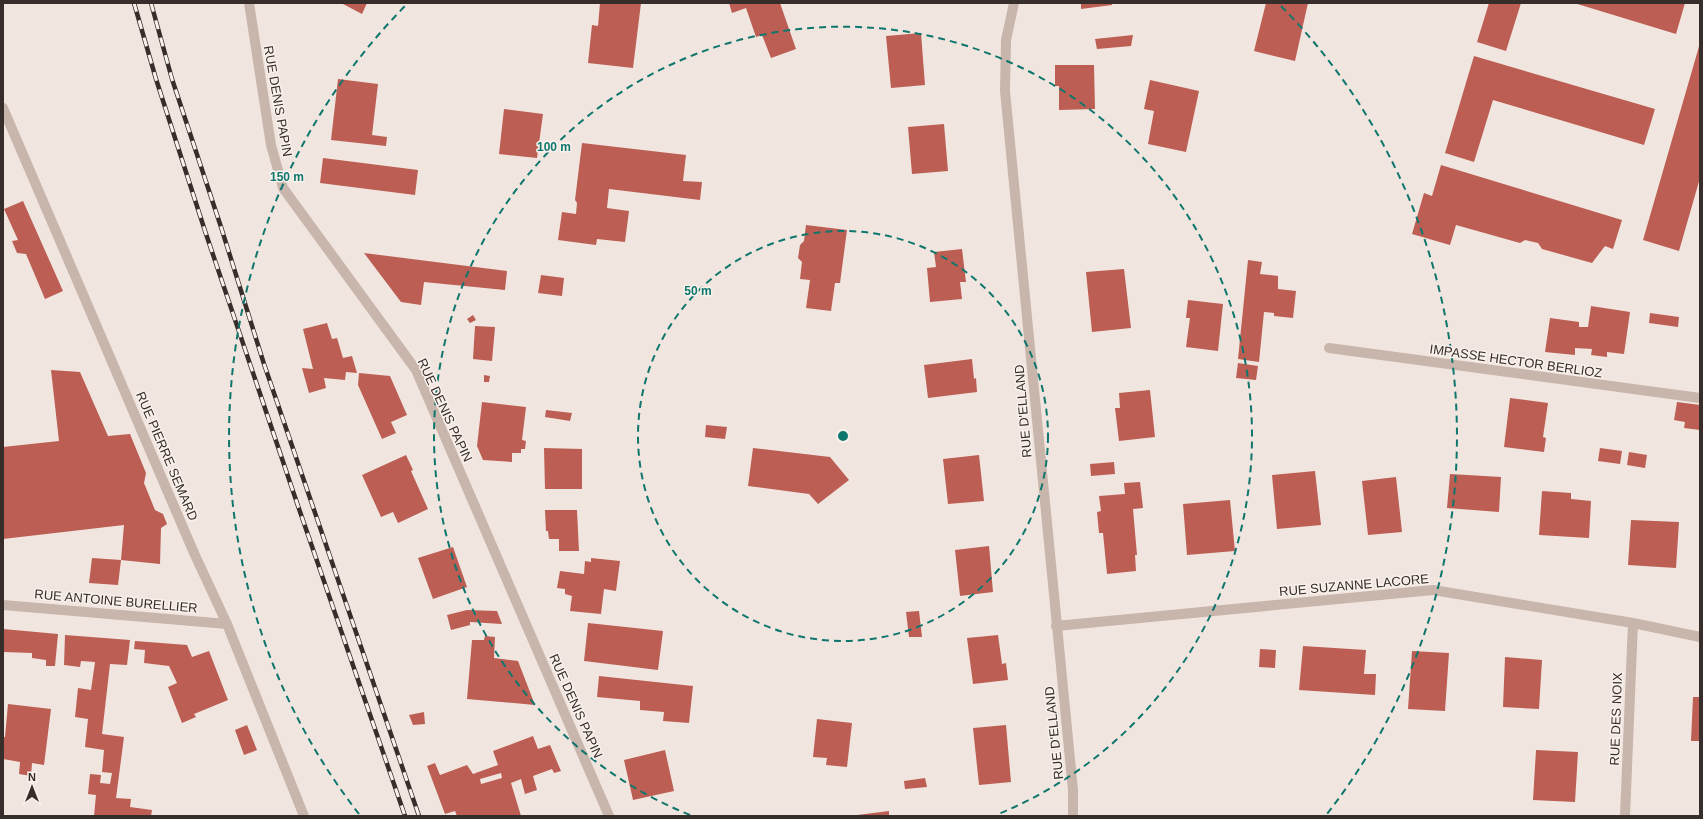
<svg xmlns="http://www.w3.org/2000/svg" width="1703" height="819" viewBox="0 0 1703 819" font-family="Arial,sans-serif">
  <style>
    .building { fill: #bc5e53; fill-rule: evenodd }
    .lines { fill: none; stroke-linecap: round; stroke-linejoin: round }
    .minor { stroke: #c8b5ac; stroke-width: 10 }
    .rail-casing { stroke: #372d2a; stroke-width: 4.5 }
    .rail { stroke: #f9f1ec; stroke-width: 3; stroke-dasharray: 9; stroke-linecap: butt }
    .ring { fill: none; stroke: #0f766e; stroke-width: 2; stroke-dasharray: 7 5 }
    .labels { text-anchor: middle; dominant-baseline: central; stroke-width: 3; stroke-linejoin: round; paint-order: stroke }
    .street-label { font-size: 13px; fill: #372d2a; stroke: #f9f1ec }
    .centre { fill: #0f766e; stroke: #f9f1ec; stroke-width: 2 }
    .ring-label { font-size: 12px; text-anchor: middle; font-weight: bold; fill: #0f766e; stroke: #f9f1ec; stroke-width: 3; stroke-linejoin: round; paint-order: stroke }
  </style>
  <rect width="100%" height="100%" fill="#f1e6df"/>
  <path class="building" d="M 344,3 L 367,3 L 362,14 L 343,4 Z
    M 600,3 L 641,3 L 633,68 L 588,63 L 592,25 L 598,26 Z
    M 729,3 L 780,3 L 796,49 L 771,58 L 762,35 L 756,37 L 746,8 L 732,13 Z
    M 1081,3 L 1112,3 L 1112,5 L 1081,9 Z
    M 1266,3 L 1308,3 L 1295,61 L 1254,51 Z
    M 1489,3 L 1521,3 L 1506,51 L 1477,42 Z
    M 1574,3 L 1685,3 L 1676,34 Z
    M 921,33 L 925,85 L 891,88 L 886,36 Z
    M 1133,35 L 1131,46 L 1097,49 L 1095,39 Z
    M 1700,43 L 1700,178 L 1679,251 L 1643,240 Z
    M 1474,56 L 1655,109 L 1644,145 L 1493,100 L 1474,162 L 1445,153 Z
    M 1055,65 L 1094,65 L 1095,109 L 1059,110 L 1059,86 L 1055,86 Z
    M 338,79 L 378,84 L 372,135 L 387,137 L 386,146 L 331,140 Z
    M 1150,80 L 1199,91 L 1186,152 L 1148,144 L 1154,111 L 1144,109 Z
    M 504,109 L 543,114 L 537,158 L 499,154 Z
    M 944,124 L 948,171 L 912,174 L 908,127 Z
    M 582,143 L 686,155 L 683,181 L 702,182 L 700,200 L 609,189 L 607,208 L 629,211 L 625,242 L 597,239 L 596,245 L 558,240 L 562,212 L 576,214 L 577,203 L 575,200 Z
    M 323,158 L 418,170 L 415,195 L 320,183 Z
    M 1441,165 L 1622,220 L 1613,249 L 1605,246 L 1592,263 L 1542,249 L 1538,243 L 1525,240 L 1520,243 L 1456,225 L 1450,245 L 1412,234 L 1424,193 L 1432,196 Z
    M 23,201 L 63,291 L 45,299 L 26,254 L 17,253 L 12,241 L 18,240 L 4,209 Z
    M 806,225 L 847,230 L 840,283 L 835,283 L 831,311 L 806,308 L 810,280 L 800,279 L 802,262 L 798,258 L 800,245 L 804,241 Z
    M 962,249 L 966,282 L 960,282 L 962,299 L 930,302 L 927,268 L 936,267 L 934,252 Z
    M 364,253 L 507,271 L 505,290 L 424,282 L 421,305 L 401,302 Z
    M 1248,260 L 1262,262 L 1260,274 L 1278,276 L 1278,289 L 1296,291 L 1293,318 L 1274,316 L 1274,313 L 1264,312 L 1259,362 L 1238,359 Z
    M 1124,269 L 1131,328 L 1092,332 L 1086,272 Z
    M 541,275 L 564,278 L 562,296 L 538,293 Z
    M 1188,300 L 1223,304 L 1218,351 L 1186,347 L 1190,318 L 1186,318 Z
    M 1591,306 L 1630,312 L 1624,354 L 1607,352 L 1607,357 L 1591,355 L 1592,349 L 1575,348 L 1575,355 L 1545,352 L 1550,318 L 1579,322 L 1579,327 L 1588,327 Z
    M 1650,313 L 1679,317 L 1678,327 L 1649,323 Z
    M 473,315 L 476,320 L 470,323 L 467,319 Z
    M 327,323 L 332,339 L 337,338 L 343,358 L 352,356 L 357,373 L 346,372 L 345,380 L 324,378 L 326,388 L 309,393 L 302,368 L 313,369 L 303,329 Z
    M 475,326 L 495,327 L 492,361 L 473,359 Z
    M 972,359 L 974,379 L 976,378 L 977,392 L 928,398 L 924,365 Z
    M 1238,363 L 1258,366 L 1256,380 L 1236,378 Z
    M 51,370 L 80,372 L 108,436 L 130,434 L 146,473 L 144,483 L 155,510 L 163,514 L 167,524 L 161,528 L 160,564 L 121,560 L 124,525 L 3,539 L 3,447 L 59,441 Z
    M 359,373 L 390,376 L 407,415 L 391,422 L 396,433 L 382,439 L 358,385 Z
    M 484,375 L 490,376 L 489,382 L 484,382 Z
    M 1150,390 L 1155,437 L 1119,441 L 1115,408 L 1120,408 L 1119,393 Z
    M 1510,398 L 1548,403 L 1543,437 L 1546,438 L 1544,452 L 1504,447 Z
    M 482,402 L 526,407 L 522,440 L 526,441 L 525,449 L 521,449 L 521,453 L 512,453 L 512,462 L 483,460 L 477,446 Z
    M 1677,402 L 1700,405 L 1700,430 L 1684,428 L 1685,422 L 1674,420 Z
    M 546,410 L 572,413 L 570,421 L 545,417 Z
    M 706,425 L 727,427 L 725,439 L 705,437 Z
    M 544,448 L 582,449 L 582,489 L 545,489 Z
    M 753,448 L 830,457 L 849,480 L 818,504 L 809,494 L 748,486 Z
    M 1600,448 L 1622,451 L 1620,464 L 1598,461 Z
    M 1629,452 L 1647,455 L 1645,468 L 1627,465 Z
    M 406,455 L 413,470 L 411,471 L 428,509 L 398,523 L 393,512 L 381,517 L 362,475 Z
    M 979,455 L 984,501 L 948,504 L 943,459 Z
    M 1114,462 L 1115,474 L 1091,476 L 1090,464 Z
    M 1315,471 L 1321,525 L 1277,529 L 1272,475 Z
    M 1450,474 L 1501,477 L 1499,512 L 1447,508 Z
    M 1396,477 L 1402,532 L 1368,535 L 1362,481 Z
    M 1140,482 L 1143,508 L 1133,509 L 1137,555 L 1135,555 L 1136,571 L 1107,574 L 1103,533 L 1099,533 L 1097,512 L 1101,511 L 1099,496 L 1125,494 L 1124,483 Z
    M 1542,491 L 1571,493 L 1571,499 L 1591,501 L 1589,538 L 1539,535 Z
    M 1230,500 L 1235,551 L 1187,555 L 1183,504 Z
    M 545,510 L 577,510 L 579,551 L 559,551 L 559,539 L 549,539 L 548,531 L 546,531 Z
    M 1631,520 L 1679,522 L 1676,568 L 1628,565 Z
    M 989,546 L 993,592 L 960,596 L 955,550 Z
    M 453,547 L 467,587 L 433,599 L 418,558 Z
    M 92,558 L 121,560 L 118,585 L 89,583 Z
    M 591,558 L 620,561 L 616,591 L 604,589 L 601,614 L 570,611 L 572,596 L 565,594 L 565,589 L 557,588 L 560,571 L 584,574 L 585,561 L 591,562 Z
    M 467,610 L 497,611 L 502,624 L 470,622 L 470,625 L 451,630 L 447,615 Z
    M 919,611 L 922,637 L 909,637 L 906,612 Z
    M 588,623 L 663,631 L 658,670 L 584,661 Z
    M 3,629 L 58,634 L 55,666 L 46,666 L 46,660 L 32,658 L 32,653 L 3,652 Z
    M 65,635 L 130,640 L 127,665 L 110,664 L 102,734 L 124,737 L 116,798 L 131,799 L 130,807 L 152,810 L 151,816 L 94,816 L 96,795 L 88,794 L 90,774 L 101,775 L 100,783 L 110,784 L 112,773 L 102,772 L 104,750 L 85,747 L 88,719 L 75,717 L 78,688 L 91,690 L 95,662 L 81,661 L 80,667 L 64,665 Z
    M 998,635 L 1002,664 L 1006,663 L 1008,680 L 973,684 L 967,638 Z
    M 485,636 L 495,637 L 494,658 L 518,661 L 535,705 L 467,699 L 472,640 L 484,640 Z
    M 135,641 L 187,645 L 192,657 L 209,651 L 228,700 L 194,714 L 196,717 L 182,723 L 168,687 L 177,683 L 169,666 L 144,663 L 145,650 L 134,649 Z
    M 1303,646 L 1366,650 L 1364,674 L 1376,674 L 1375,695 L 1299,690 Z
    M 1260,649 L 1276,650 L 1275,668 L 1259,667 Z
    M 1412,651 L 1449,653 L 1445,711 L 1408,709 Z
    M 1505,657 L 1542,660 L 1539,709 L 1503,707 Z
    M 599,676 L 693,686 L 689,723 L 663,721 L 664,712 L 640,710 L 640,701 L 597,697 Z
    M 1693,697 L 1700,697 L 1700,741 L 1691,741 Z
    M 8,704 L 51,709 L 44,765 L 32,763 L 31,776 L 19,774 L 20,762 L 3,759 L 3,737 L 5,737 Z
    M 424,712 L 425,724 L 413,725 L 409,715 Z
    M 817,719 L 852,723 L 847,767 L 826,765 L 827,758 L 813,757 Z
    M 247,725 L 257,750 L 244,755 L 235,730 Z
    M 1006,725 L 1011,782 L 979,785 L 973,728 Z
    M 533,736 L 538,749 L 550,745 L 561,771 L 554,773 L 552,769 L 533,776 L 537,790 L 525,794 L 521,779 L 511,783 L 521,816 L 457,816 L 455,811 L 445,814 L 427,766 L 435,763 L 440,775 L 467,765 L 473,774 L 498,765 L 493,751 ZM 501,773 L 502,778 L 481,784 L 480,779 Z
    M 665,750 L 674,791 L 633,800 L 624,760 Z
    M 1536,750 L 1578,752 L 1575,802 L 1533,800 Z
    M 925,778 L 927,787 L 905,789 L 904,781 Z
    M 889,811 L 889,816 L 857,816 L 857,815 Z"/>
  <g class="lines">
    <path class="minor" d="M 249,3 L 271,145 L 283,188 L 416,370 L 609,816
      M 1014,3 L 1006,40 L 1005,91 L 1073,790 L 1073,816
      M 3,108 L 194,553 L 227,624 L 304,816
      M 1329,348 L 1700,398
      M 3,605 L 227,624
      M 1056,626 L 1433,590 L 1633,623 L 1700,637
      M 1625,816 L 1633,623"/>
    <g class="rail-casing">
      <path id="rail" d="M 134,3 L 156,79 L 205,231 L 297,503 L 405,816
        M 151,3 L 172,79 L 221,227 L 264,364 L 419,816"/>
    </g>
    <use href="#rail" class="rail"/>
  </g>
  <g class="ring">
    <circle cx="843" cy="436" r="205"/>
    <path d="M690 815A409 409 0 1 1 996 815"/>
    <path d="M359 814A614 614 0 0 1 405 6M1281 6A614 614 0 0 1 1327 814"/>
  </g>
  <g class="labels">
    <g class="street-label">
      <text transform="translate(278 101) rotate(80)">RUE DENIS PAPIN</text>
      <text transform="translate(1516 361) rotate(8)">IMPASSE HECTOR BERLIOZ</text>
      <text transform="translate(445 410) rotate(65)">RUE DENIS PAPIN</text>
      <text transform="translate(1023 411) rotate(-95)">RUE D'ELLAND</text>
      <text transform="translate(167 456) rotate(67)">RUE PIERRE SEMARD</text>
      <text transform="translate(1354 585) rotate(-5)">RUE SUZANNE LACORE</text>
      <text transform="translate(116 601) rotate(5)">RUE ANTOINE BURELLIER</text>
      <text transform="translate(576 706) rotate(66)">RUE DENIS PAPIN</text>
      <text transform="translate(1616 719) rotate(-88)">RUE DES NOIX</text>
      <text transform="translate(1054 733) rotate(-96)">RUE D'ELLAND</text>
    </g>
  </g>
  <circle cx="843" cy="436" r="6" class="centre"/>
  <g class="ring-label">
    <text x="554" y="151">100 m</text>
    <text x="287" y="181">150 m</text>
    <text x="698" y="295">50 m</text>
  </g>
  <rect width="1703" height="819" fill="none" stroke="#372d2a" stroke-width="8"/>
  <g transform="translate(32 787)" stroke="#f9f1ec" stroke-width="3" paint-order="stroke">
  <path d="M0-3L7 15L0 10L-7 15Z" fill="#372d2a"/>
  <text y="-6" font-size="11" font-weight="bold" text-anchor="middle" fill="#372d2a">N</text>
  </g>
</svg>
